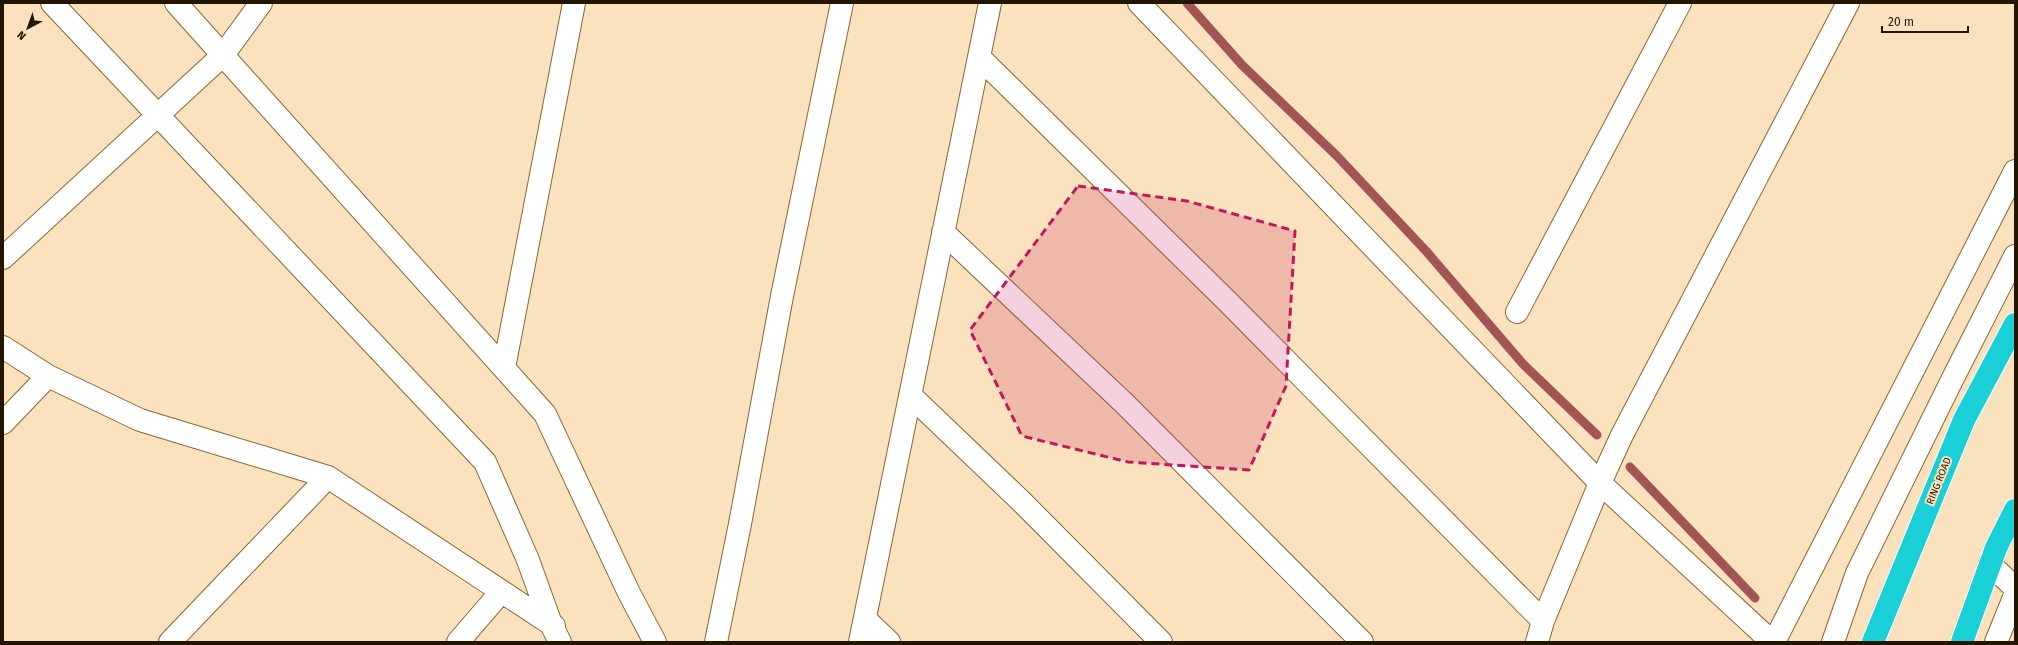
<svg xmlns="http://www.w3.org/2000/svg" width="2018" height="645" viewBox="0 0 2018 645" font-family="'Fira Sans',sans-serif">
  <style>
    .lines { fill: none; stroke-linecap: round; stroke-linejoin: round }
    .stream { stroke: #a35553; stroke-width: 9 }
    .minor-casing { stroke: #8a672b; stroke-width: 24 }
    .highway-casing { stroke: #fff; stroke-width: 24 }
    .minor { stroke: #fff; stroke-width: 22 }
    .highway { stroke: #18d0d5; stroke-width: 22 }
    .marked { fill: #c2185b; fill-opacity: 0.2; stroke: #c2185b; stroke-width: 3; stroke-dasharray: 8 5; stroke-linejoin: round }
    .labels { text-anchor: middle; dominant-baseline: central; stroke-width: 4; stroke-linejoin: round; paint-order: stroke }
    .street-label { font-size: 10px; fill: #231500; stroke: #fae2be }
  </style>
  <rect width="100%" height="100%" fill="#fae2be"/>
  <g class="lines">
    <path class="stream" d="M 1187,3 L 1242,65 L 1337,156 L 1426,251 L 1523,364 L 1597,435
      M 1630,467 L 1755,598"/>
    <g class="minor-casing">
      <path id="minor" d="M 52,3 L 485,462 L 528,560 L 551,624 L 560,642
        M 176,3 L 545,414 L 629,593 L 655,642
        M 1139,3 L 1600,483 L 1772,642
        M 979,57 L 1229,303 L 1543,621
        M 943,232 L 1125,404 L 1362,642
        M 3,258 L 223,55 L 261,3
        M 1517,312 L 1680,3
        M 3,347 L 48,376 L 140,420 L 328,477 L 554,626
        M 504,368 L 574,3
        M 910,395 L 1022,502 L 1161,642
        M 3,423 L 48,376
        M 1990,564 L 2015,588
        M 865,619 L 889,642
        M 170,642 L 328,477
        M 458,642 L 501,592
        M 716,642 L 740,524 L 782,296 L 842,3
        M 860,642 L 990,3
        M 1537,642 L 1543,621 L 1600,483 L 1622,435 L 1848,3
        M 1774,642 L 2015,171
        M 1833,642 L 1857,573 L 1952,380 L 2015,256
        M 1996,642 L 2015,595"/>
    </g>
    <g class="highway-casing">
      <path id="highway" d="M 1873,642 L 1964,420 L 2015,324
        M 1962,642 L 1996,548 L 2015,510"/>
    </g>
    <use href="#minor" class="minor"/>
    <use href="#highway" class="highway"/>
  </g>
  <path class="marked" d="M 1078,186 L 1187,201 L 1295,231 L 1286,386 L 1249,470 L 1128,462 L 1022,436 L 970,330 Z"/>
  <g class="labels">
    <g class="street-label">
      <text transform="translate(1939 481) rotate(-68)">RING ROAD</text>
    </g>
  </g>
  <rect width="2018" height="645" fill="none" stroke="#231500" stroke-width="8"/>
  <g transform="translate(28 28) rotate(221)" stroke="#fae2be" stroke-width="3" paint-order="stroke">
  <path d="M0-3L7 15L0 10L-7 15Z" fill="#231500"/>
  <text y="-6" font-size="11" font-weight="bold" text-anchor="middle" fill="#231500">N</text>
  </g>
  <path d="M1882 26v6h86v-6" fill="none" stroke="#231500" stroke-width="2"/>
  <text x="1888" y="26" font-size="12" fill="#231500" stroke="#fae2be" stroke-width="3" paint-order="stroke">20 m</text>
</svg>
